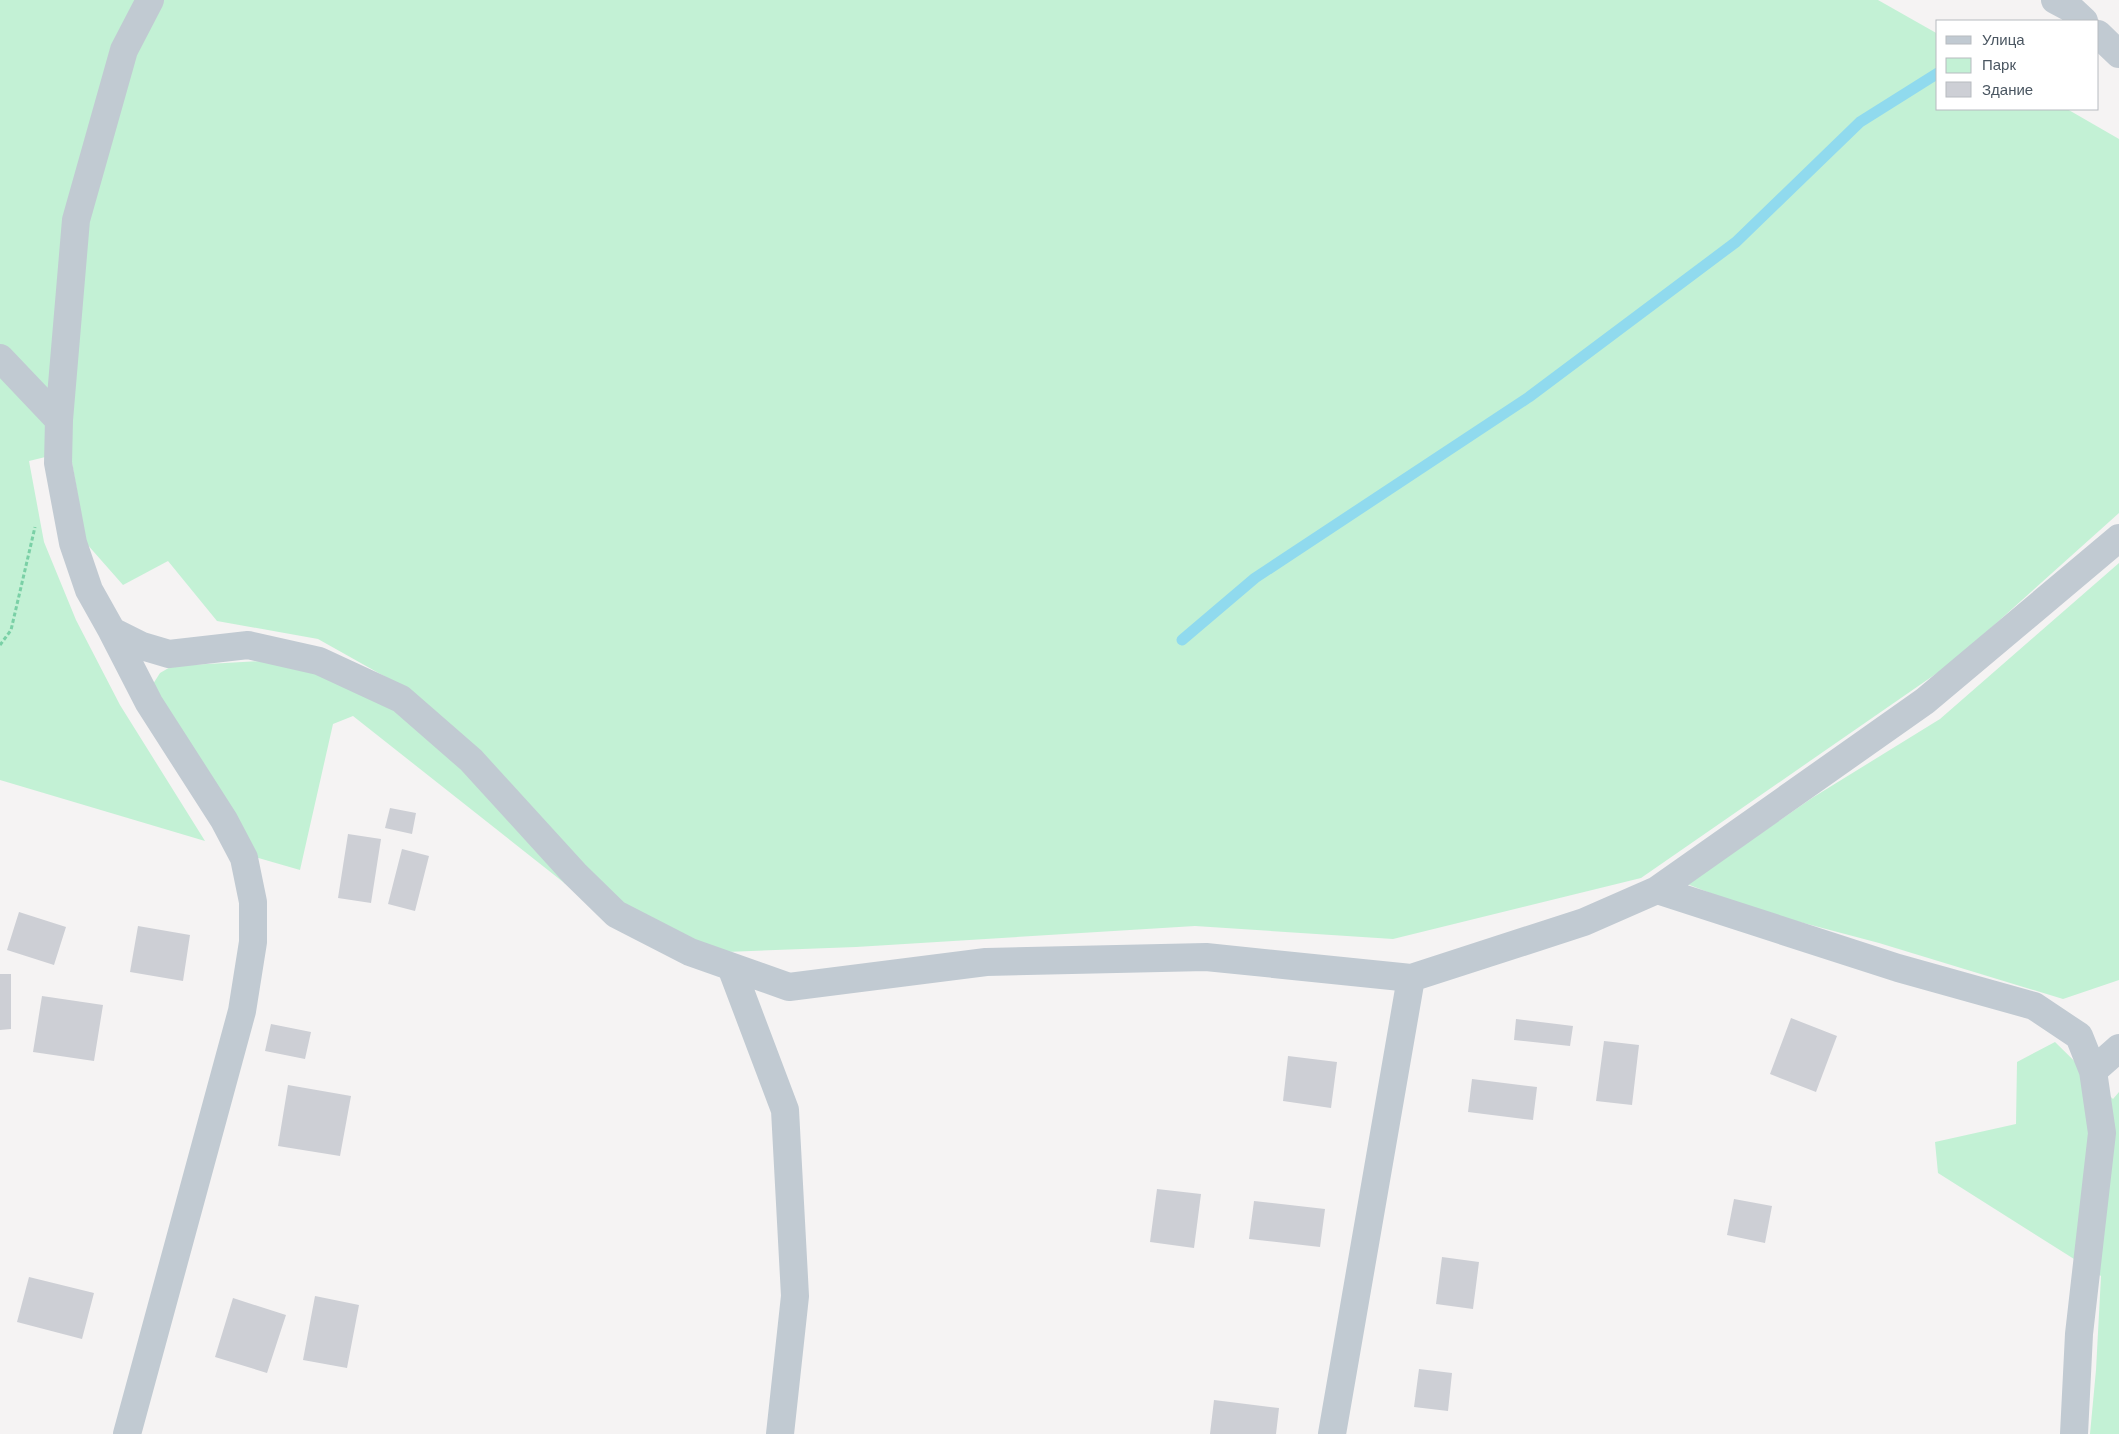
<svg xmlns="http://www.w3.org/2000/svg" width="2119" height="1434" viewBox="0 0 2119 1434" font-family="Arial,sans-serif">
  <style>
    .green { fill: #c3f1d5 }
    .lines { fill: none; stroke-linecap: round; stroke-linejoin: round }
    .stream { stroke: #90daee; stroke-width: 11 }
    .building { fill: #cdcfd5 }
    .path { stroke: #7ad0a6; stroke-width: 3; stroke-dasharray: 4 2.5; stroke-linecap: butt }
    .minor { stroke: #c1cad2; stroke-width: 28 }
  </style>
  <rect width="100%" height="100%" fill="#f5f3f3"/>
  <path class="green" d="M 0,0 L 1878,0 L 1938,34 L 1938,109 L 2067,109 L 2119,139 L 2119,513 L 1953,662 L 1641,878 L 1393,939 L 1195,926 L 856,947 L 725,952 L 692,943 L 625,907 L 407,689 L 318,639 L 217,621 L 168,561 L 123,585 L 86,543 L 70,451 L 29,461 L 44,542 L 76,620 L 120,705 L 205,841 L 0,780 Z
    M 2119,563 L 2119,980 L 2063,999 L 1879,943 L 1754,910 L 1687,884 L 1812,798 L 1940,719 Z
    M 261,661 L 321,674 L 396,707 L 463,766 L 596,908 L 353,716 L 333,724 L 300,870 L 255,857 L 153,684 L 160,673 L 172,666 Z
    M 2055,1042 L 2113,1099 L 2119,1092 L 2119,1434 L 2090,1434 L 2096,1370 L 2101,1276 L 1938,1173 L 1935,1142 L 2016,1124 L 2017,1062 Z"/>
  <g class="lines">
    <path class="stream" d="M 1182,640 L 1255,578 L 1529,397 L 1736,242 L 1860,122 L 1938,73"/>
  </g>
  <path class="building" d="M 390,808 L 416,813 L 412,834 L 385,828 Z
    M 348,834 L 381,839 L 371,903 L 338,898 Z
    M 402,849 L 429,856 L 415,911 L 388,904 Z
    M 19,912 L 66,927 L 54,965 L 7,950 Z
    M 138,926 L 190,935 L 183,981 L 130,972 Z
    M 0,974 L 11,974 L 11,1029 L 0,1030 Z
    M 42,996 L 103,1005 L 94,1061 L 33,1052 Z
    M 1791,1018 L 1837,1036 L 1816,1092 L 1770,1074 Z
    M 1516,1019 L 1573,1026 L 1570,1046 L 1514,1040 Z
    M 271,1024 L 311,1032 L 305,1059 L 265,1051 Z
    M 1604,1041 L 1639,1045 L 1632,1105 L 1596,1101 Z
    M 1288,1056 L 1337,1062 L 1331,1108 L 1283,1101 Z
    M 1472,1079 L 1537,1087 L 1533,1120 L 1468,1112 Z
    M 288,1085 L 351,1096 L 340,1156 L 278,1146 Z
    M 1157,1189 L 1201,1194 L 1194,1248 L 1150,1242 Z
    M 1734,1199 L 1772,1206 L 1765,1243 L 1727,1235 Z
    M 1254,1201 L 1325,1209 L 1320,1247 L 1249,1239 Z
    M 1442,1257 L 1479,1262 L 1473,1309 L 1436,1304 Z
    M 29,1277 L 94,1293 L 82,1339 L 17,1322 Z
    M 315,1296 L 359,1305 L 347,1368 L 303,1360 Z
    M 233,1298 L 286,1315 L 267,1373 L 215,1357 Z
    M 1419,1369 L 1452,1373 L 1448,1411 L 1414,1407 Z
    M 1214,1400 L 1279,1408 L 1276,1434 L 1210,1434 Z"/>
  <g class="lines">
    <path class="path" d="M 0,645 L 11,630 L 35,527"/>
    <path class="minor" d="M 150,0 L 124,50 L 76,220 L 59,420 L 58,463 L 73,543 L 89,590 L 112,631 L 142,646 L 169,654 L 248,645 L 319,661 L 401,699 L 471,760 L 575,874 L 616,914 L 690,952 L 789,987 L 986,962 L 1206,957 L 1411,978 L 1584,922 L 1657,890 L 1925,701 L 2119,538
      M 2055,0 L 2070,8 L 2084,21
      M 2098,34 L 2119,54
      M 0,358 L 59,420
      M 112,631 L 149,703 L 224,820 L 244,858 L 253,902 L 253,942 L 242,1011 L 127,1434
      M 1657,890 L 1898,968 L 2034,1006 L 2079,1036 L 2093,1071 L 2102,1133 L 2079,1334 L 2074,1434
      M 731,967 L 785,1110 L 795,1296 L 780,1434
      M 2093,1071 L 2119,1048
      M 1332,1434 L 1411,978"/>
  </g>
  <rect x="1936" y="20" width="162" height="90" fill="#ffffff" stroke="#b7bbc0"/>
  <rect x="1946" y="36" width="25" height="8" fill="#c1cad2" stroke="#b7bbc0"/>
  <text x="1982" y="45" font-size="15" fill="#4a5661">Улица</text>
  <rect x="1946" y="58" width="25" height="15" fill="#c3f1d5" stroke="#b7bbc0"/>
  <text x="1982" y="70" font-size="15" fill="#4a5661">Парк</text>
  <rect x="1946" y="82" width="25" height="15" fill="#cdcfd5" stroke="#b7bbc0"/>
  <text x="1982" y="95" font-size="15" fill="#4a5661">Здание</text>
</svg>
